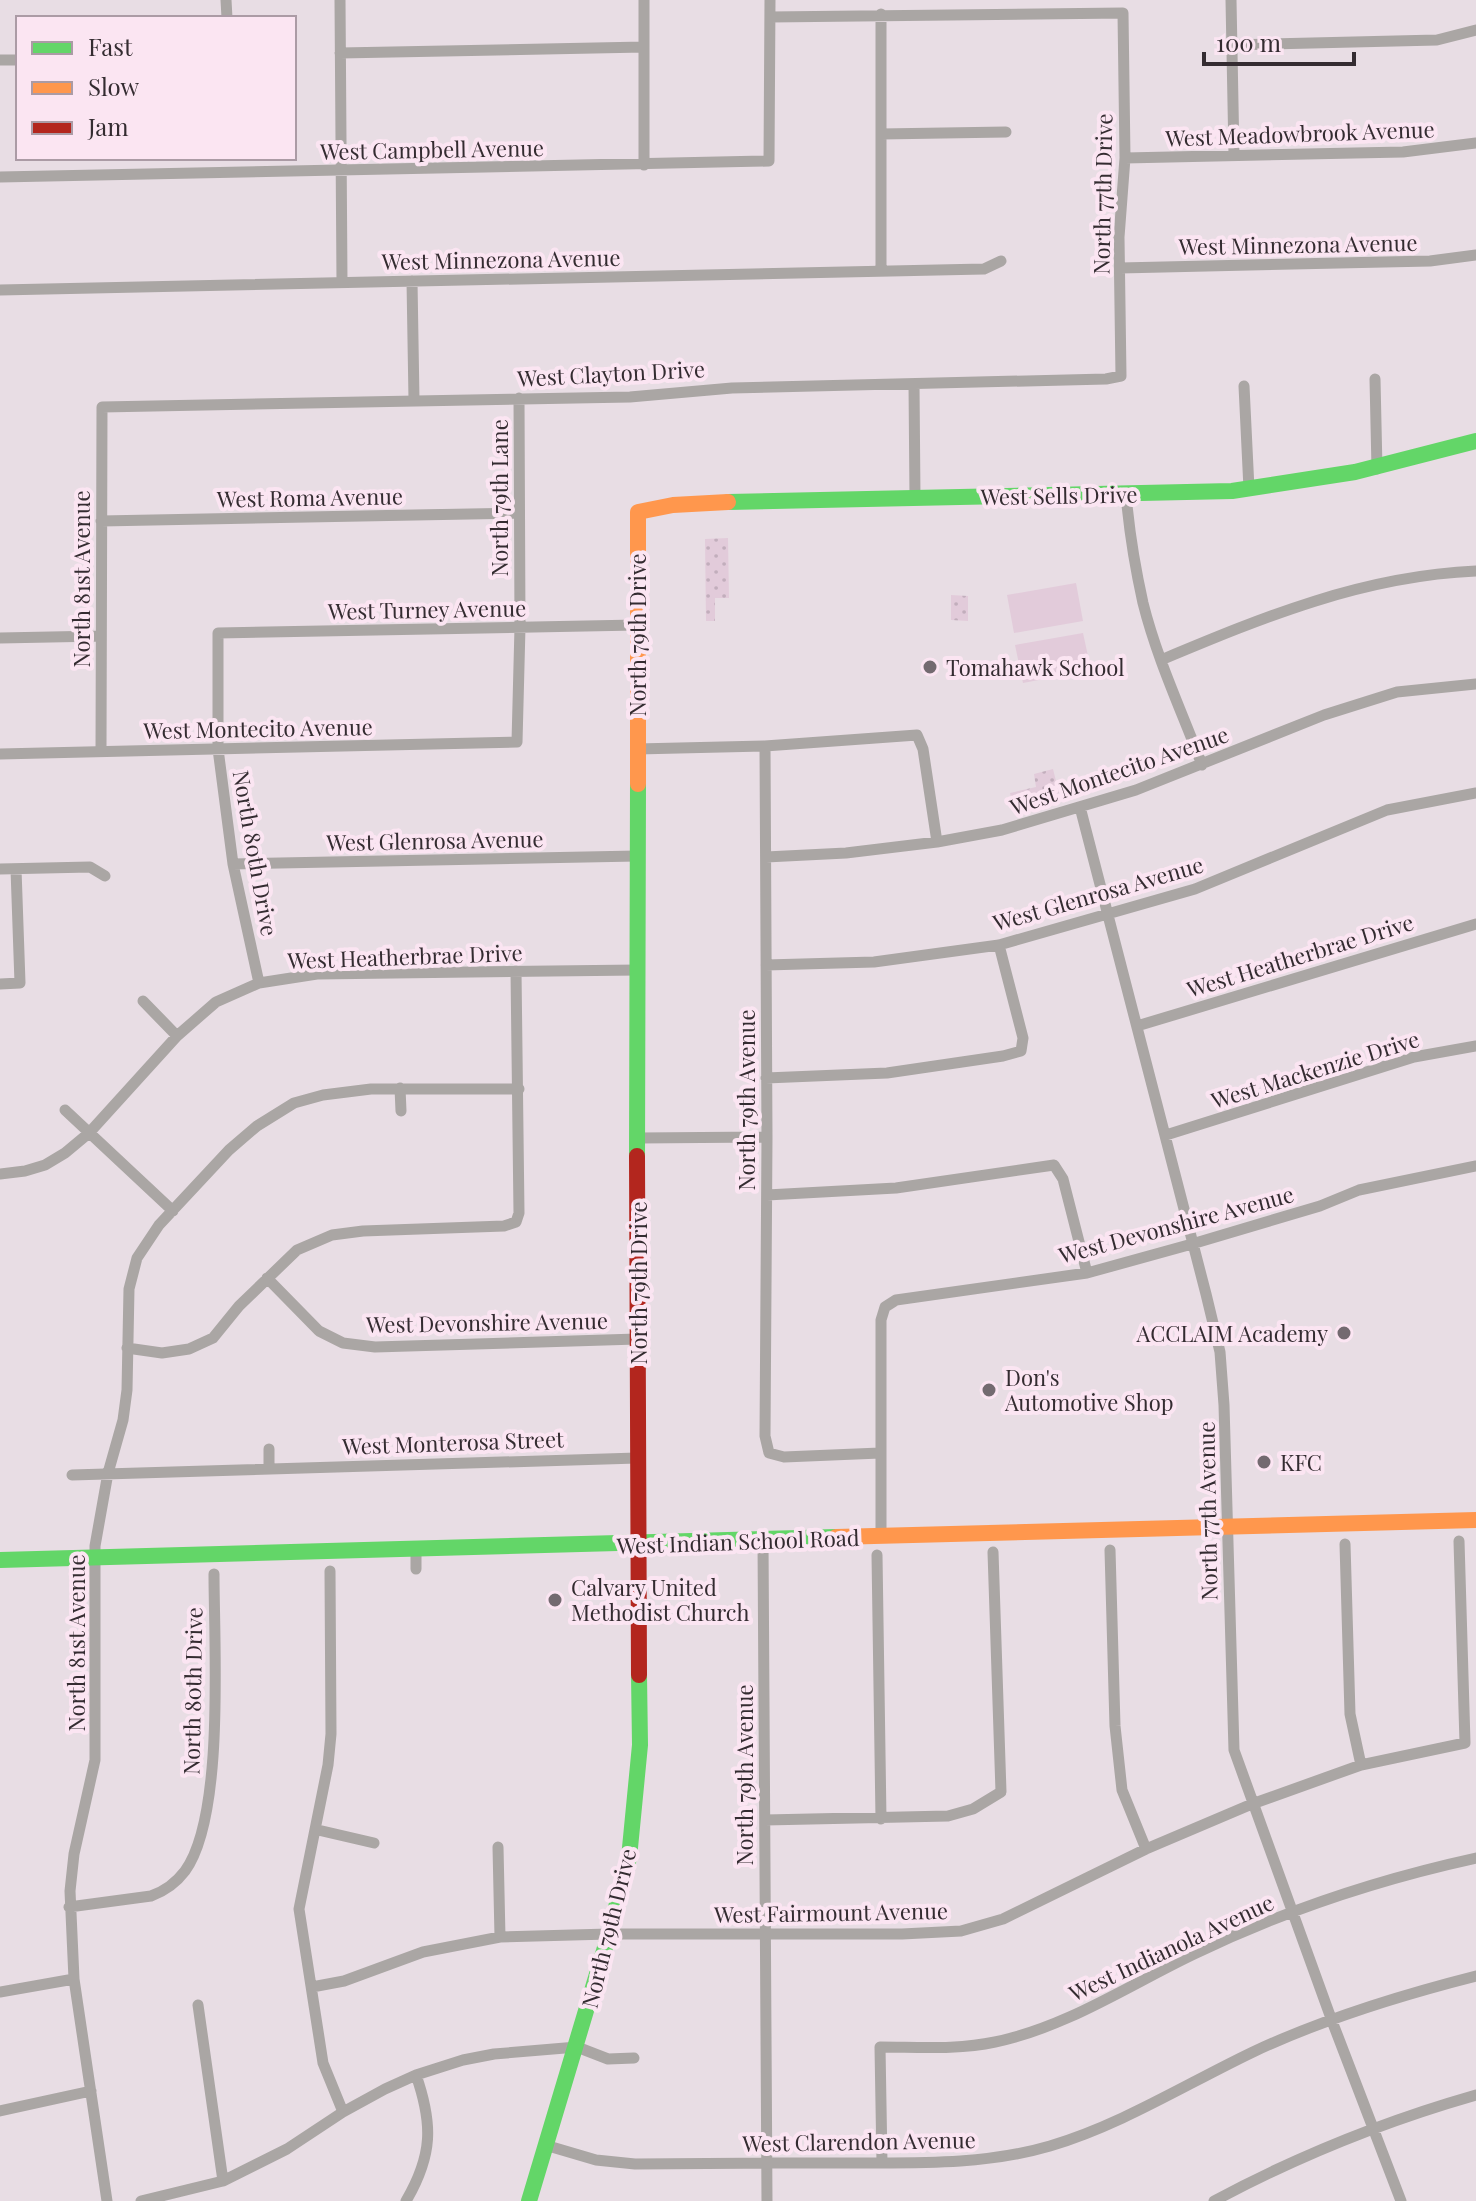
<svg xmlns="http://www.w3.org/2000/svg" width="1476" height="2201" viewBox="0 0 1476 2201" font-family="'Playfair Display',serif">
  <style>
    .grass { fill: url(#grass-dots) }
    .pitch { fill: #e2cbda }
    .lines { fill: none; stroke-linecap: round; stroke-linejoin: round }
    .street { stroke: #aaa6a4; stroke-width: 11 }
    .fast { stroke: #63d668; stroke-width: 16 }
    .slow { stroke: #ff974d; stroke-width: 16 }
    .jam { stroke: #b3261e; stroke-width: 16 }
    .poi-dot { fill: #736a70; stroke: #fbe5f2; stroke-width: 3 }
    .labels { text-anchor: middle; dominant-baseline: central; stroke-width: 8; stroke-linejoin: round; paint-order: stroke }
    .street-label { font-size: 22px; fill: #342c31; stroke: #fbe5f2 }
    .poi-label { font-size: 22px; fill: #342c31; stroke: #fbe5f2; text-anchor: start }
  </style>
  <defs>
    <pattern id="grass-dots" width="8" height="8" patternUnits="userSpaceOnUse" patternTransform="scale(2)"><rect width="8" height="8" fill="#e2cbda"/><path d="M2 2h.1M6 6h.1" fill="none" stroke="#c2aebc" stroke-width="1.8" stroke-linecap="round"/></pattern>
  </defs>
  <rect width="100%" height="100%" fill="#e8dde4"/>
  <path class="grass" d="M 728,538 L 729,598 L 715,598 L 715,621 L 706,621 L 705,539 Z
    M 951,595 L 968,596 L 968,621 L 951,620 Z
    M 1053,769 L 1059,793 L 1054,795 L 1054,798 L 1014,808 L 1010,793 L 1036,787 L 1034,774 Z"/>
  <path class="pitch" d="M 1076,583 L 1083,621 L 1014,633 L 1007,595 Z
    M 1083,633 L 1091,670 L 1023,683 L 1015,645 Z"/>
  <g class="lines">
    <path class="street" d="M 226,0 L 227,18
      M 340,0 L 342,282
      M 1231,0 L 1234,155
      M 1233,45 L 1437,40 L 1476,30
      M 340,53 L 644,47
      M 0,60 L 18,60
      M 881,134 L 1006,132
      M 1125,158 L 1403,152 L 1476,143
      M 644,165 L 644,0
      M 0,177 L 769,161 L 770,0
      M 1120,268 L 1430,261 L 1476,255
      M 881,271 L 881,14
      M 412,281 L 414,400
      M 0,290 L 984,269 L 1001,261
      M 1375,379 L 1377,469
      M 914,384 L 915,498
      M 1244,386 L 1249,489
      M 1126,494 C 1129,530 1135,567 1143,603 C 1157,659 1182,712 1202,765
      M 101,521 L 519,513
      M 0,638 L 101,636
      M 1161,660 C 1264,617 1362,576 1476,571
      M 765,746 L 767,1137 L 765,1436 L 769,1453 L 784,1457 L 880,1453
      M 637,749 L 765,746 L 917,735 L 923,749 L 937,842
      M 101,751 L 102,407 L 630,397 L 732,388 L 1106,379 L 1121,376 L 1119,237 L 1125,158 L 1123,13 L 770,17
      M 0,754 L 517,742 L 520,627 L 519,398
      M 1080,807 L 1206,1294 L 1220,1352 L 1224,1405 L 1234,1750 L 1332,2021 L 1401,2201
      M 766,857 L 846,853 L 937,842 L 1002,830 L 1136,790 L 1324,715 L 1397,692 L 1476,684
      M 233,864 L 637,856
      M 0,869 L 90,867 L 105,876
      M 766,965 L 874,962 L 999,945 L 1195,889 L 1387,810 L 1476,793
      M 259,983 L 233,864 L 218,749 L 218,633 L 637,625
      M 0,984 L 20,983 L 16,869
      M 143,1001 L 177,1036
      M 1137,1026 L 1476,924
      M 766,1078 L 887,1073 L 1003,1056 L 1021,1051 L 1023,1038 L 999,945
      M 400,1088 L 401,1111
      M 65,1110 L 173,1211
      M 1166,1135 L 1414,1057 L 1476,1046
      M 639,1138 L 767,1137
      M 0,1174 L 25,1171 L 45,1165 L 65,1153 L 89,1133 L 177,1036 L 216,1002 L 259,983 L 317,974 L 638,970
      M 767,1195 L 896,1188 L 1054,1165 L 1063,1179 L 1087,1273
      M 267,1278 L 319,1331 L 343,1343 L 375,1347 L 637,1339
      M 127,1348 L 162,1353 L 189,1349 L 213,1338 L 239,1306 L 297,1250 L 332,1235 L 363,1231 L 504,1226 L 516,1222 L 519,1213 L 516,971
      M 269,1449 L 269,1467
      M 72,1475 L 637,1458
      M 881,1536 L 881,1320 L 885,1307 L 896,1300 L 1087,1273 L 1192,1244 L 1320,1206 L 1359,1190 L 1476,1166
      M 763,1540 L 767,2201
      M 1345,1544 L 1350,1714 L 1361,1765
      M 416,1548 L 416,1569
      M 1110,1550 L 1115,1726 L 1122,1790 L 1146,1849
      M 877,1555 L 881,1819
      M 330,1571 L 331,1734 L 328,1765 L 299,1909 L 323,2063 L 343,2112
      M 765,1820 L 948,1816 L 973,1809 L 1001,1792 L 993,1552
      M 318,1830 L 374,1843
      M 498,1847 L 500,1937
      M 69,1907 L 151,1896 C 165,1891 176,1883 185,1871 C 225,1816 214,1645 214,1574
      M 312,1987 L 344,1981 L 423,1952 L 500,1937 L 609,1934 L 902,1934 L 961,1931 L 1003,1919 L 1146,1849 L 1252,1804 L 1361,1765 L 1465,1743 L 1459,1541
      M 0,1992 L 74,1979
      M 198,2005 L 223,2181
      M 0,2111 L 91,2091
      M 545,2145 L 596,2160 L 635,2164 C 707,2163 780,2163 852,2163 C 919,2163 985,2165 1050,2146 C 1121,2125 1186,2084 1253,2052 C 1323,2019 1401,1995 1476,1976
      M 882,2163 L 880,2047 C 918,2047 958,2050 995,2042 C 1067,2027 1129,1985 1194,1954 C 1283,1911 1380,1879 1476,1858
      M 107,2201 L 74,1979 L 70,1891 L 74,1854 L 95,1760 L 95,1546 L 108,1473 L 123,1420 L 127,1390 L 129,1289 L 137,1258 L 159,1225 L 229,1150 L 257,1126 L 294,1103 L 323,1095 L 371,1089 L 519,1089
      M 141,2201 L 223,2181 L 287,2149 L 343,2112 L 385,2089 L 416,2075 L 463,2060 L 494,2054 L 577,2047 L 608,2059 L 634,2058
      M 406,2201 C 433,2155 433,2124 416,2075
      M 1214,2201 C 1298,2156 1385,2121 1476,2095"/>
    <path class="fast" d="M 728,502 L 1232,491 L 1355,472 L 1476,441
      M 637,1156 L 638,784
      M 0,1560 L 836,1537
      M 529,2201 L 609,1934 L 629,1858 L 640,1745 L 639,1675"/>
    <path class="slow" d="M 638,784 L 638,512 L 673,505 L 728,502
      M 836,1537 L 1476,1520"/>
    <path class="jam" d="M 637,1156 L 639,1675"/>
  </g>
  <g class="poi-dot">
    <circle cx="930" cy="667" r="8"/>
    <circle cx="1344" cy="1333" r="8"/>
    <circle cx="989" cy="1390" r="8"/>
    <circle cx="1264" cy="1462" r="8"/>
    <circle cx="555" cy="1600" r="8"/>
  </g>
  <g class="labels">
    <g class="street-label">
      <text transform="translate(1300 133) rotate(-2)">West Meadowbrook Avenue</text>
      <text transform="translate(432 149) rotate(-1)">West Campbell Avenue</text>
      <text transform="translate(1102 194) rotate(-89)">North 77th Drive</text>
      <text transform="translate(1298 244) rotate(-1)">West Minnezona Avenue</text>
      <text transform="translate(501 259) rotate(-1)">West Minnezona Avenue</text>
      <text transform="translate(611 373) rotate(-3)">West Clayton Drive</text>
      <text transform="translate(1059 495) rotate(-1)">West Sells Drive</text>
      <text transform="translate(310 497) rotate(-1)">West Roma Avenue</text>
      <text transform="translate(499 498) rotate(-90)">North 79th Lane</text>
      <text transform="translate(81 579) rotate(-90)">North 81st Avenue</text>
      <text transform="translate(427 609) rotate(-1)">West Turney Avenue</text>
      <text transform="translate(637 635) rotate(-90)">North 79th Drive</text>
      <text transform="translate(258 728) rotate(-1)">West Montecito Avenue</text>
      <text transform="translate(1119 770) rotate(-19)">West Montecito Avenue</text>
      <text transform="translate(435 840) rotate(-1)">West Glenrosa Avenue</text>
      <text transform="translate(256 853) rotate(80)">North 80th Drive</text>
      <text transform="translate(1098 893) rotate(-16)">West Glenrosa Avenue</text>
      <text transform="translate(1300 955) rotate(-17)">West Heatherbrae Drive</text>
      <text transform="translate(405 956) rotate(-2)">West Heatherbrae Drive</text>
      <text transform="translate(1315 1069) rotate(-17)">West Mackenzie Drive</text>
      <text transform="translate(746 1100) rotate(-90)">North 79th Avenue</text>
      <text transform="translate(1176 1224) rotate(-15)">West Devonshire Avenue</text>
      <text transform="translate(638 1283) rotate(-90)">North 79th Drive</text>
      <text transform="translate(487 1322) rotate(-1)">West Devonshire Avenue</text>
      <text transform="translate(453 1442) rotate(-2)">West Monterosa Street</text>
      <text transform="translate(1207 1511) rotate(-91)">North 77th Avenue</text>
      <text transform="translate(738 1541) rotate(-2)">West Indian School Road</text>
      <text transform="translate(76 1643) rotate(-90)">North 81st Avenue</text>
      <text transform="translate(192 1691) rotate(-89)">North 80th Drive</text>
      <text transform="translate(744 1775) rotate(-90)">North 79th Avenue</text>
      <text transform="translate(831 1912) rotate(-1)">West Fairmount Avenue</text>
      <text transform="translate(608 1928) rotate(-76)">North 79th Drive</text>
      <text transform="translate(1171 1947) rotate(-25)">West Indianola Avenue</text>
      <text transform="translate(859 2141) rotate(-1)">West Clarendon Avenue</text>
    </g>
    <g class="poi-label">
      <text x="946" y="667">Tomahawk School</text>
      <text x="1328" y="1333" text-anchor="end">ACCLAIM Academy</text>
      <text x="1005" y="1377">Don's<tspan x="1005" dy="25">Automotive Shop</tspan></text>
      <text x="1280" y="1462">KFC</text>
      <text x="571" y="1587">Calvary United<tspan x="571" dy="25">Methodist Church</tspan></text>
    </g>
  </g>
  <rect x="16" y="16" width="280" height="144" fill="#fbe5f2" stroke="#ab9ba5" stroke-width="2"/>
  <rect x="32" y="42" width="40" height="12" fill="#63d668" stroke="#ab9ba5" stroke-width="2"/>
  <text x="88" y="56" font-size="24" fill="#342c31">Fast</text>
  <rect x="32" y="82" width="40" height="12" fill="#ff974d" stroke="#ab9ba5" stroke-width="2"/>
  <text x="88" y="96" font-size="24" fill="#342c31">Slow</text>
  <rect x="32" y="122" width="40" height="12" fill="#b3261e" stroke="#ab9ba5" stroke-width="2"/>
  <text x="88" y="136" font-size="24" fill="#342c31">Jam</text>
  <path d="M1204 52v12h150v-12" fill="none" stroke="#342c31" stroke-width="4"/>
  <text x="1216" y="52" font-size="24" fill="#342c31" stroke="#fbe5f2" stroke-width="6" paint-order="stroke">100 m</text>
</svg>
